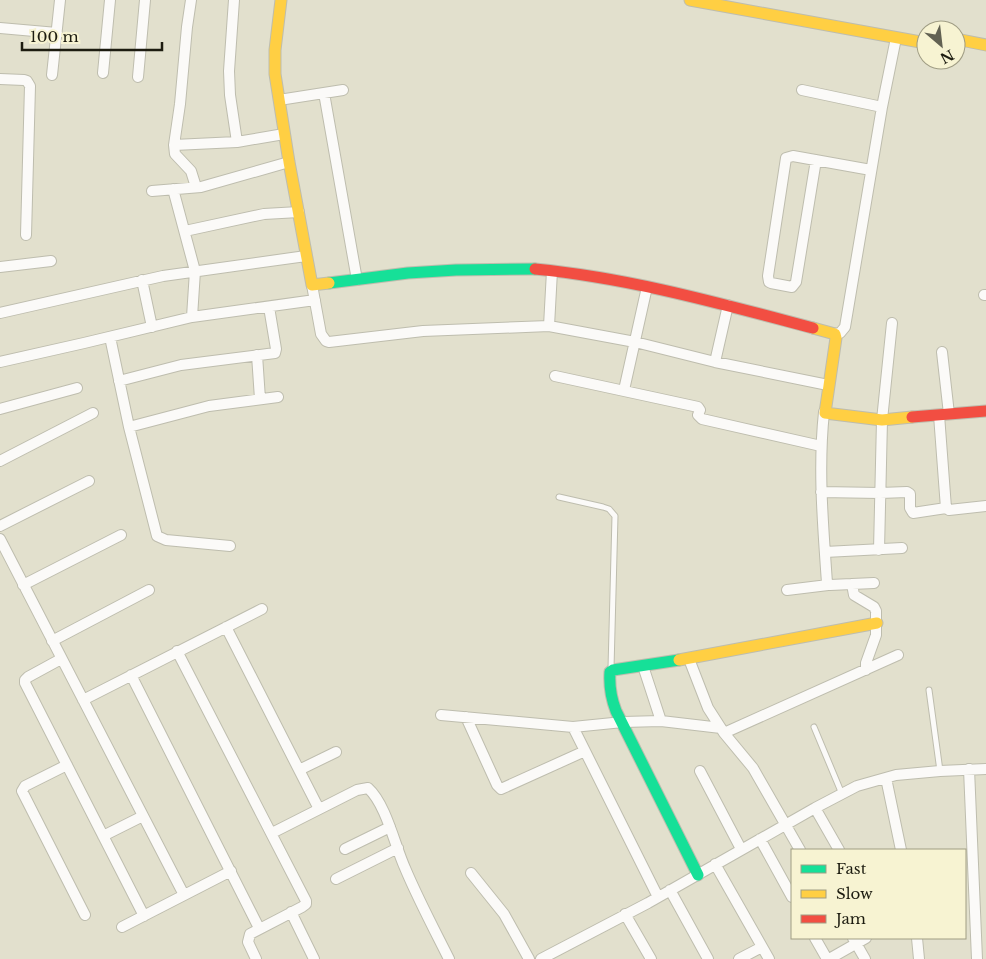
<svg xmlns="http://www.w3.org/2000/svg" width="986" height="959" viewBox="0 0 986 959" font-family="'Libre Baskerville',serif">
  <style>
    .lines { fill: none; stroke-linecap: round; stroke-linejoin: round }
    .lane-casing { stroke: #bebdae; stroke-width: 7 }
    .street-casing { stroke: #bebdae; stroke-width: 12 }
    .fast-casing { stroke: #bebdae; stroke-width: 13 }
    .slow-casing { stroke: #bebdae; stroke-width: 13 }
    .jam-casing { stroke: #bebdae; stroke-width: 13 }
    .lane { stroke: #fbfaf8; stroke-width: 5 }
    .street { stroke: #fbfaf8; stroke-width: 10 }
    .fast { stroke: #16e098; stroke-width: 11 }
    .slow { stroke: #ffcf43; stroke-width: 11 }
    .jam { stroke: #f24e42; stroke-width: 11 }
  </style>
  <rect width="100%" height="100%" fill="#e2e0cd"/>
  <g class="lines">
    <g class="lane-casing">
      <path id="lane" d="M 559,497 L 603,507 L 609,509 L 615,516 L 611,668
        M 929,690 L 940,771
        M 814,727 L 842,794"/>
    </g>
    <g class="street-casing">
      <path id="street" d="M 191,0 L 187,27 L 180,104 L 174,145 L 175,154 L 191,171 L 196,187
        M 234,0 L 229,71 L 230,95 L 237,142
        M 0,28 L 57,33
        M 103,73 L 110,0
        M 52,75 L 60,0
        M 138,77 L 145,0
        M 0,79 L 24,80 L 27,81 L 30,86 L 26,235
        M 802,90 L 882,107
        M 324,93 L 357,280
        M 279,100 L 343,90
        M 174,145 L 237,142 L 284,134
        M 816,160 L 796,282 L 792,287 L 771,283 L 769,282 L 768,276 L 786,158 L 793,156 L 871,170
        M 173,189 L 195,271 L 192,317
        M 152,191 L 201,187 L 289,162
        M 185,231 L 264,214 L 299,212
        M 0,267 L 51,261
        M 142,280 L 152,327
        M 312,285 L 321,334 L 326,341 L 329,342 L 423,331 L 549,326 L 635,342 L 715,362 L 828,385
        M 984,295 L 986,295
        M 0,313 L 163,276 L 306,256
        M 549,326 L 552,271
        M 835,334 L 840,333 L 845,327 L 882,107 L 896,38
        M 110,337 L 129,427 L 157,536 L 166,540 L 230,546
        M 942,352 L 949,414
        M 257,355 L 260,399
        M 0,362 L 84,343 L 192,317 L 315,300
        M 715,362 L 728,305
        M 555,376 L 698,407 L 700,410 L 698,415 L 702,419 L 821,446
        M 119,381 L 181,365 L 275,353 L 276,349 L 269,307
        M 624,390 L 647,287
        M 0,409 L 77,388
        M 824,412 C 818,469 823,525 827,583 L 830,585 L 874,583
        M 939,415 L 946,508 L 949,510 L 986,506
        M 129,427 L 209,406 L 278,397
        M 0,461 L 93,413
        M 821,492 L 880,493 L 907,492 L 910,494 L 910,508 L 913,513 L 946,508
        M 0,526 L 89,481
        M 0,539 L 184,895
        M 879,550 L 882,420 L 892,323
        M 825,552 L 902,548
        M 852,584 L 854,595 L 874,607 L 876,611 L 876,635 L 866,663 L 866,670
        M 23,585 L 121,535
        M 787,590 L 828,585
        M 226,627 L 319,809
        M 52,641 L 149,590
        M 177,651 L 306,901 L 306,904 L 302,907 L 250,934 L 248,942 L 256,959
        M 61,659 L 28,677 L 25,680 L 25,683 L 144,916
        M 689,659 L 708,708 L 724,733 L 753,768 L 800,850
        M 643,666 L 661,721
        M 131,675 L 259,928
        M 83,700 L 262,609
        M 441,715 L 573,727 L 623,722 L 661,721 L 721,728
        M 466,717 L 497,785 L 501,789 L 585,751
        M 573,727 L 658,897
        M 724,733 L 898,655
        M 67,765 L 25,786 L 22,791 L 85,915
        M 969,769 L 977,959
        M 299,770 L 336,752
        M 700,771 L 741,849
        M 886,778 L 901,850
        M 815,808 L 839,850
        M 272,833 L 357,790 L 368,788 C 386,804 395,846 405,868 C 418,899 434,929 449,959
        M 103,836 L 143,816
        M 760,839 L 792,897
        M 345,849 L 390,827
        M 715,864 L 769,959
        M 471,873 L 504,914 L 529,959
        M 336,879 L 398,848
        M 670,890 L 708,959
        M 291,912 L 314,959
        M 625,914 L 651,959
        M 122,927 L 231,871
        M 815,938 L 827,959
        M 853,938 L 865,959
        M 917,938 L 919,959
        M 541,959 L 648,903 L 815,808 L 857,786 L 896,775 L 940,771 L 986,769
        M 739,959 L 762,947
        M 829,959 L 866,938"/>
    </g>
    <g class="fast-casing">
      <path id="fast" d="M 329,283 L 408,273 L 456,270 L 535,269
        M 679,660 L 613,670 L 610,672 C 609,686 611,698 616,711 L 698,875"/>
    </g>
    <g class="slow-casing">
      <path id="slow" d="M 281,0 L 275,50 L 275,74 L 289,162 L 312,285 L 329,283
        M 690,0 L 926,43
        M 956,39 L 986,45
        M 813,328 L 835,334 L 836,338 L 825,413 L 882,420 L 912,417
        M 679,660 L 877,623"/>
    </g>
    <g class="jam-casing">
      <path id="jam" d="M 535,269 C 630,278 722,304 813,328
        M 912,417 L 986,411"/>
    </g>
    <use href="#lane" class="lane"/>
    <use href="#street" class="street"/>
    <use href="#fast" class="fast"/>
    <use href="#slow" class="slow"/>
    <use href="#jam" class="jam"/>
  </g>
  <rect x="791" y="849" width="175" height="90" fill="#f7f3d2" stroke="#a09d84"/>
  <rect x="801" y="865" width="25" height="8" fill="#16e098" stroke="#a09d84"/>
  <text x="836" y="874" font-size="15" fill="#1d1c10">Fast</text>
  <rect x="801" y="890" width="25" height="8" fill="#ffcf43" stroke="#a09d84"/>
  <text x="836" y="899" font-size="15" fill="#1d1c10">Slow</text>
  <rect x="801" y="915" width="25" height="8" fill="#f24e42" stroke="#a09d84"/>
  <text x="836" y="924" font-size="15" fill="#1d1c10">Jam</text>
  <g transform="translate(941 45) rotate(152)"><circle r="24" fill="#f7f3d2" stroke="#a09d84"/>
  <path d="M0-4L9 19L0 12L-9 19Z" fill="#626152"/>
  <text y="-8" font-size="14" font-weight="bold" text-anchor="middle" fill="#1d1c10">N</text>
  </g>
  <path d="M22 42v8h140v-8" fill="none" stroke="#1d1c10" stroke-width="2.5"/>
  <text x="30" y="42" font-size="15" fill="#1d1c10" stroke="#f7f3d2" stroke-width="4" paint-order="stroke">100 m</text>
</svg>
